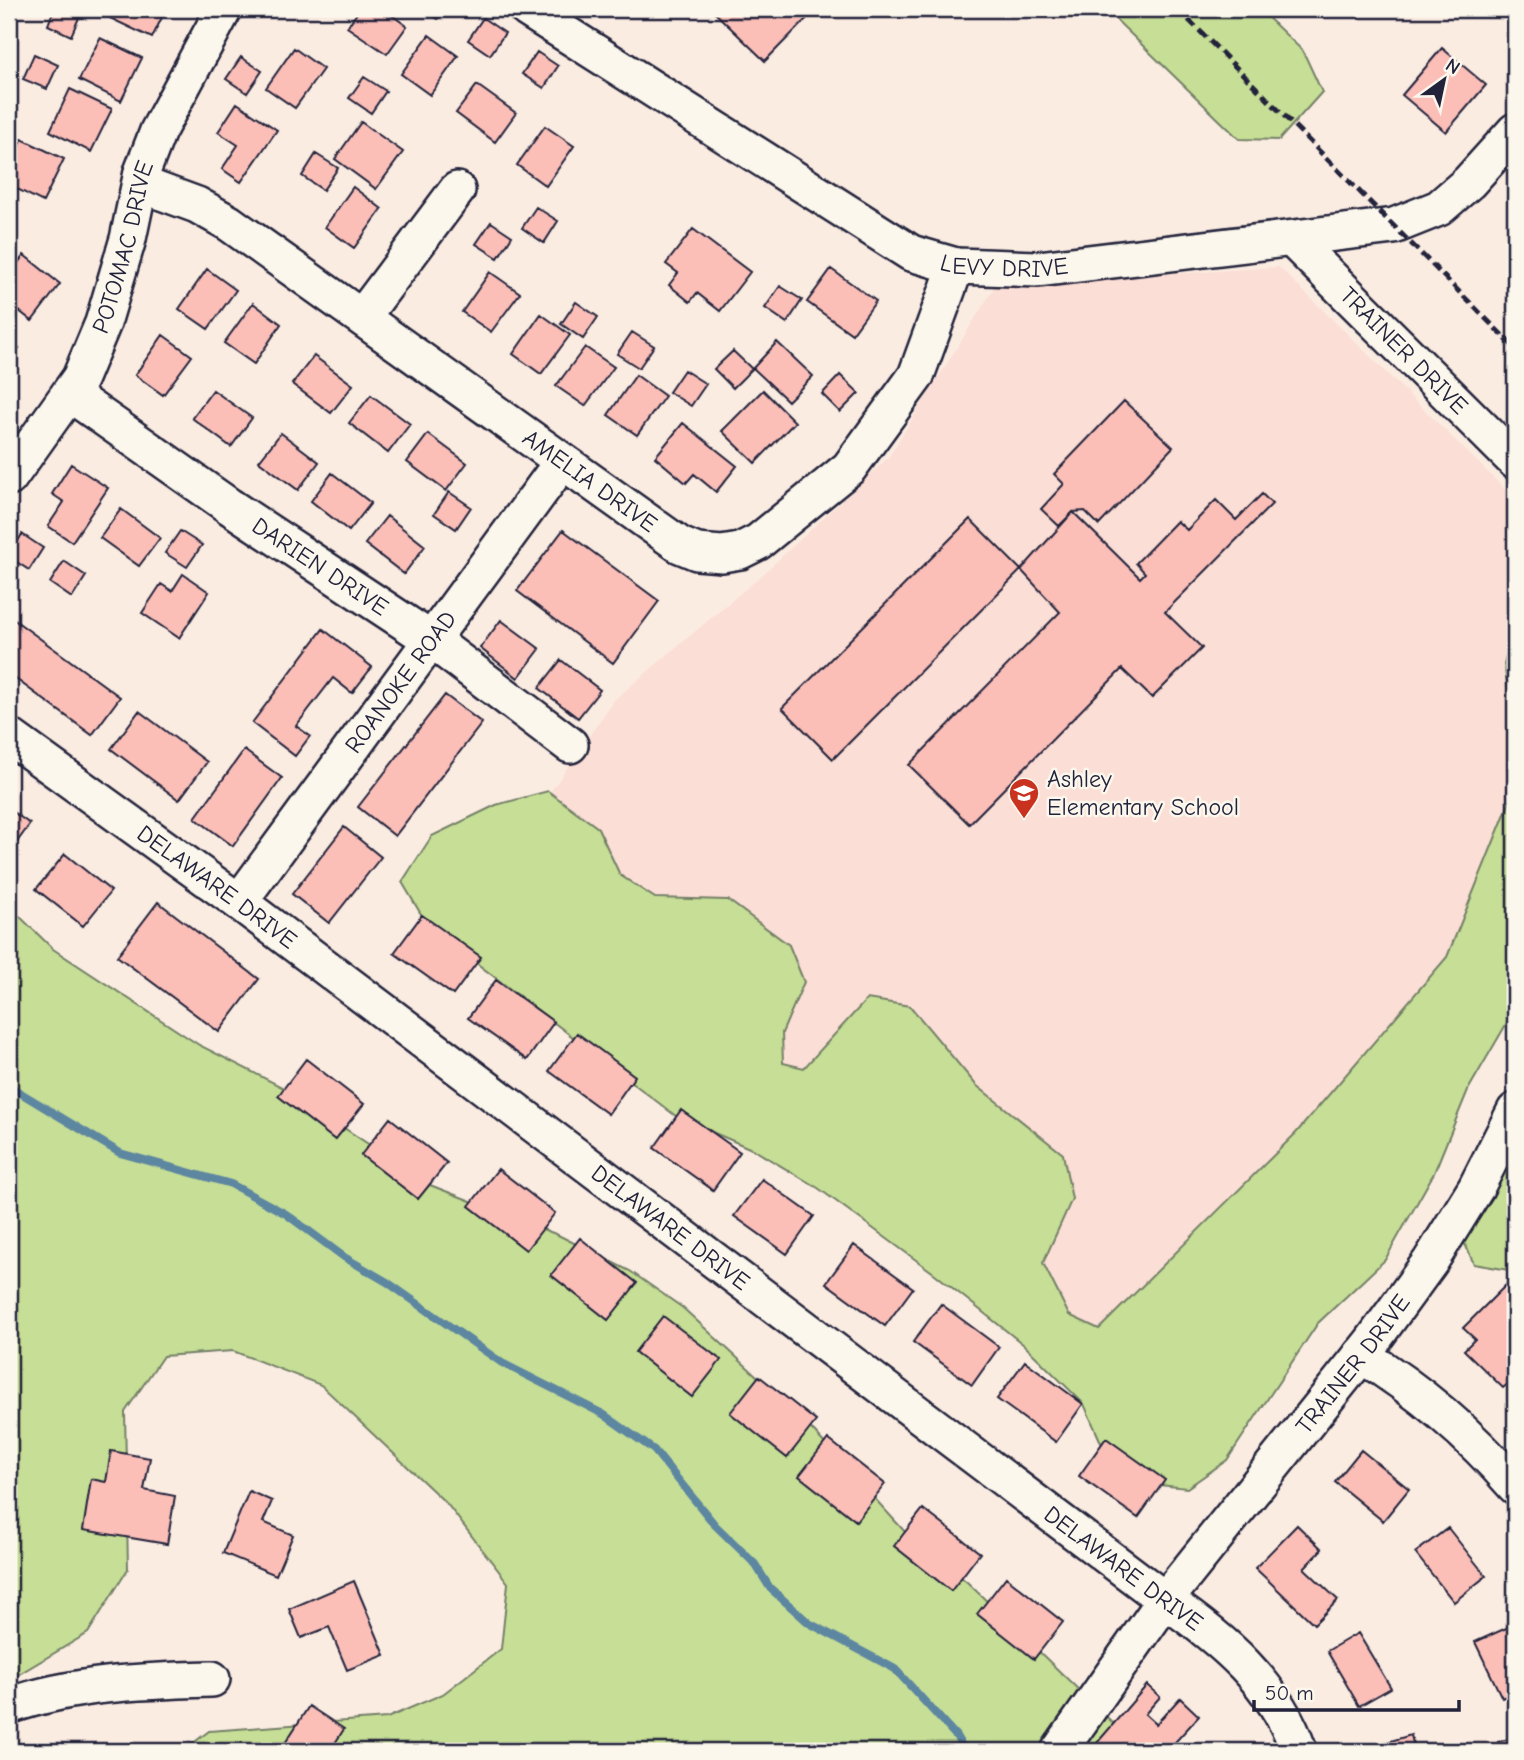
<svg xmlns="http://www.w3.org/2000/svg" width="1524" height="1760" viewBox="0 0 1524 1760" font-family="'Comic Neue',sans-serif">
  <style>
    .built { fill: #fbded5 }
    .green { fill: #c6de95; stroke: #748068; stroke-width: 2 }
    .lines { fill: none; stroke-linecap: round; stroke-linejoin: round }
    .stream { stroke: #5d86a1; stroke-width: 8 }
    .building { fill: #fbbfb8; stroke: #22223b; stroke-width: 2 }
    .minor-casing { stroke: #22223b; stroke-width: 40 }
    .minor { stroke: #fbf7ec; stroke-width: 35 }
    .rail { stroke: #22223b; stroke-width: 5; stroke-dasharray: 10 5; stroke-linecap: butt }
    .labels { text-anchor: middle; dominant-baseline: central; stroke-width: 5; stroke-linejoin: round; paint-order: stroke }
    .street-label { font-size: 24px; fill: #22223b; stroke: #fbf7ec }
    .poi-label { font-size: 24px; fill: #22223b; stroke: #fbf7ec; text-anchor: start }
  </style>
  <rect width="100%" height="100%" fill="#fbece2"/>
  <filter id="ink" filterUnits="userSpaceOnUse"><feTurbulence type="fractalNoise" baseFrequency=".0143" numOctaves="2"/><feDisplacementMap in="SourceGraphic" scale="14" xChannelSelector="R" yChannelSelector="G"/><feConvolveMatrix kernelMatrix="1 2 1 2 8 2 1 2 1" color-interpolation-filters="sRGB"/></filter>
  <g filter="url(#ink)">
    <path class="built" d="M 1279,267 L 1515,499 L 1515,869 L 1452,972 L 1151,1317 L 1100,1329 L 1069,1315 L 496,871 L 614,700 L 762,575 L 888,458 L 996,285 Z"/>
    <path class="green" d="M 1105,9 L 1259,9 L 1303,51 L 1322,92 L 1279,140 L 1239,139 Z
      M 1515,619 L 1515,731 L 1504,664 Z
      M 1515,789 L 1515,1009 L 1468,1090 L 1434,1173 L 1385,1260 L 1318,1323 L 1227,1460 L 1187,1488 L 1150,1484 L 1103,1447 L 1084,1404 L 1024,1345 L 935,1274 L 818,1188 L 754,1150 L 677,1117 L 428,926 L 402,882 L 432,836 L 496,805 L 548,791 L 598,828 L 620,875 L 655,898 L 728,900 L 789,945 L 804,982 L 782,1033 L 783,1063 L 804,1068 L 867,999 L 910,1006 L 976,1085 L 1063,1154 L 1072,1199 L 1043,1263 L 1069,1315 L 1099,1329 L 1296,1133 L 1447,957 Z
      M 9,906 L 53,949 L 199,1045 L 284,1088 L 430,1185 L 558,1235 L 630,1271 L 683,1308 L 795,1411 L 906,1533 L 967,1582 L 1142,1751 L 183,1751 L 209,1731 L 387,1718 L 443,1694 L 501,1649 L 508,1583 L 447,1504 L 321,1385 L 233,1351 L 163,1356 L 125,1412 L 128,1569 L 88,1633 L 9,1680 Z
      M 1515,1139 L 1515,1271 L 1474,1264 L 1464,1242 L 1496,1172 Z"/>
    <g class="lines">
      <path class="stream" d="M 9,1086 L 120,1153 L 231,1184 L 286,1214 L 344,1257 L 387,1282 L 502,1363 L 603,1414 L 654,1450 L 715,1525 L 755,1564 L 770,1588 L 809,1623 L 895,1669 L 956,1736 L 965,1751"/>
    </g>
    <path class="building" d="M 54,9 L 82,11 L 71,36 L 48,25 Z
      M 115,9 L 166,9 L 152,38 L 110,18 Z
      M 360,9 L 383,9 L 407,26 L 387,54 L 347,27 Z
      M 421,9 L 445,9 L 438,19 Z
      M 711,9 L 816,9 L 765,61 Z
      M 483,18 L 505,33 L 490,55 L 468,40 Z
      M 429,35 L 458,56 L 430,95 L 401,74 Z
      M 100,38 L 142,58 L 121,101 L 79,80 Z
      M 294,48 L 323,69 L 295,108 L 266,88 Z
      M 1442,48 L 1486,85 L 1446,132 L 1402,95 Z
      M 537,52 L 558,66 L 544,88 L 522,74 Z
      M 34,54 L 58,65 L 47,89 L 23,79 Z
      M 241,57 L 262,71 L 247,93 L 226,79 Z
      M 364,77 L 386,91 L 371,113 L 349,98 Z
      M 477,85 L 516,113 L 495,142 L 456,113 Z
      M 70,89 L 112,109 L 91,152 L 50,131 Z
      M 237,103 L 277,130 L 241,182 L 222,169 L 238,145 L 218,132 Z
      M 361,122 L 403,152 L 376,189 L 335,159 Z
      M 545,126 L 574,146 L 546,186 L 517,165 Z
      M 22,139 L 64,159 L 43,202 L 9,185 L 9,167 Z
      M 316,154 L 338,168 L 323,190 L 302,176 Z
      M 353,187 L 382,209 L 354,248 L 325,227 Z
      M 536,207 L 558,221 L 544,243 L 522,228 Z
      M 491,222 L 512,236 L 498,258 L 476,244 Z
      M 693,229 L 750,272 L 720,311 L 697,293 L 690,302 L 669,285 L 678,273 L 666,264 Z
      M 24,255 L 60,284 L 32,321 L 9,303 L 9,275 Z
      M 207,269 L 236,290 L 208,329 L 179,309 Z
      M 831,269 L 876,301 L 852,334 L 807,302 Z
      M 490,272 L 520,293 L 491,332 L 462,312 Z
      M 780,286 L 802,300 L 787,323 L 765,308 Z
      M 576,302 L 598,317 L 583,339 L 561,324 Z
      M 253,303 L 281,324 L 254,364 L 224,343 Z
      M 541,314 L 570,335 L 541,374 L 513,354 Z
      M 632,332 L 654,346 L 639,368 L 617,354 Z
      M 163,335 L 192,356 L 163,395 L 135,375 Z
      M 9,340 L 19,348 L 9,361 Z
      M 777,342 L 813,376 L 788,401 L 753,368 Z
      M 585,347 L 614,367 L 585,406 L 556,386 Z
      M 733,351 L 752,369 L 733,388 L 714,369 Z
      M 314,356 L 353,385 L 331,413 L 292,384 Z
      M 684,370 L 706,384 L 691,406 L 669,392 Z
      M 636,375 L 665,396 L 637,435 L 608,415 Z
      M 840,375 L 859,393 L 840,412 L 822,394 Z
      M 213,390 L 252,418 L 231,447 L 192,418 Z
      M 763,390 L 795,422 L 755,463 L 722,431 Z
      M 371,395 L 410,424 L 388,453 L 349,423 Z
      M 1124,401 L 1173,447 L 1099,525 L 1085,511 L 1073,512 L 1059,526 L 1041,509 L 1064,484 L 1054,474 Z
      M 683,423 L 737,466 L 716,492 L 694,474 L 686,483 L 655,457 Z
      M 281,433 L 319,462 L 298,490 L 259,461 Z
      M 428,434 L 467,463 L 446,491 L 407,462 Z
      M 71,464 L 108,488 L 72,542 L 48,526 L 64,502 L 52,494 Z
      M 332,473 L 371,503 L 349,531 L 311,501 Z
      M 449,492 L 471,507 L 456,529 L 434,514 Z
      M 1262,494 L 1272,504 L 1165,612 L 1202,648 L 1152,698 L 1122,669 L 969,824 L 909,765 L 1060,612 L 1021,570 L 1073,512 L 1140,578 L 1145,573 L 1136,563 L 1177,521 L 1187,530 L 1216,500 L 1236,520 Z
      M 121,509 L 160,538 L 139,566 L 100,538 Z
      M 387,516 L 425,546 L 404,574 L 365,544 Z
      M 970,519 L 1021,570 L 833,759 L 782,708 Z
      M 563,530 L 659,601 L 613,663 L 517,591 Z
      M 180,531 L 202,545 L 187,567 L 165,553 Z
      M 22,534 L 43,548 L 29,570 L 9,557 Z
      M 64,561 L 86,576 L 72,598 L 50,583 Z
      M 183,574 L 209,592 L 179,638 L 142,613 L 161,584 L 172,591 Z
      M 9,616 L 120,697 L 92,735 L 9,674 Z
      M 501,620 L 540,649 L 518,678 L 480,648 Z
      M 323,629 L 372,667 L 352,693 L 333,678 L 296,726 L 310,736 L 295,756 L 252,723 Z
      M 561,660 L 600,690 L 578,718 L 539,688 Z
      M 445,695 L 482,723 L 395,836 L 358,807 Z
      M 139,711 L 207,762 L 179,800 L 111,749 Z
      M 244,750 L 282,778 L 233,846 L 195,818 Z
      M 9,809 L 30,824 L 9,853 Z
      M 344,827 L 381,857 L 329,923 L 292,894 Z
      M 65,854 L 111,891 L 83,926 L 36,889 Z
      M 158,902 L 259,979 L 219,1032 L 117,956 Z
      M 422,915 L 481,957 L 453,995 L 394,953 Z
      M 496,980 L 554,1022 L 527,1060 L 468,1018 Z
      M 577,1033 L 635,1076 L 608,1114 L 549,1071 Z
      M 306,1059 L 364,1104 L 335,1140 L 278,1096 Z
      M 681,1110 L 740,1152 L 713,1190 L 654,1148 Z
      M 390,1118 L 447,1163 L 418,1199 L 361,1155 Z
      M 498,1169 L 555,1213 L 526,1250 L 469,1206 Z
      M 762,1179 L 814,1216 L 787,1254 L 734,1216 Z
      M 580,1238 L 637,1283 L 608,1320 L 551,1275 Z
      M 854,1245 L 913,1288 L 885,1326 L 826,1283 Z
      M 1507,1284 L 1515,1292 L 1515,1378 L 1503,1388 L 1464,1350 L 1475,1339 L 1463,1328 Z
      M 941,1304 L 999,1347 L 972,1385 L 913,1342 Z
      M 663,1316 L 721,1360 L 692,1397 L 635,1352 Z
      M 1025,1361 L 1083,1404 L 1056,1442 L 997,1399 Z
      M 759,1376 L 816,1421 L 787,1458 L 730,1413 Z
      M 1106,1438 L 1165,1480 L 1138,1518 L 1079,1476 Z
      M 828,1439 L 885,1484 L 856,1521 L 799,1476 Z
      M 1361,1450 L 1409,1489 L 1383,1521 L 1335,1482 Z
      M 111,1451 L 150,1458 L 144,1490 L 175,1496 L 167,1544 L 83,1530 L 91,1479 L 106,1482 Z
      M 249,1491 L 272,1501 L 263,1522 L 293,1535 L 276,1575 L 223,1553 Z
      M 923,1509 L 980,1553 L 951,1591 L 894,1546 Z
      M 1297,1525 L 1322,1549 L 1304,1568 L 1338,1600 L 1314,1624 L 1255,1568 Z
      M 1448,1528 L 1486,1576 L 1454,1602 L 1415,1553 Z
      M 1006,1577 L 1063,1622 L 1034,1659 L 977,1614 Z
      M 354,1581 L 385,1655 L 347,1670 L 329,1627 L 301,1638 L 289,1609 Z
      M 1513,1625 L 1515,1692 L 1502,1698 L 1475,1642 Z
      M 1358,1633 L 1391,1688 L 1359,1706 L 1327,1651 Z
      M 1147,1685 L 1160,1697 L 1145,1714 L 1156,1724 L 1180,1698 L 1199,1716 L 1167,1751 L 1090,1751 Z
      M 309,1706 L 344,1729 L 330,1751 L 280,1751 Z
      M 1411,1735 L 1415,1751 L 1372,1751 L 1370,1747 Z
      M 1515,1737 L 1515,1751 L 1501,1751 L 1498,1742 Z"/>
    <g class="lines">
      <g class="minor-casing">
        <g id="minor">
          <path id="s1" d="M 527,9 L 911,253 L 956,266 L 1038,269 L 1394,226 L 1439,208 L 1469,182 L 1515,131"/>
          <path id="s2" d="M 140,184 L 197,205 L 229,223 L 680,545 L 697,552 L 722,554 L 740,551 L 758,542 L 849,468 L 916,376 L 956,266"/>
          <path id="s3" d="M 1292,239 L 1515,461"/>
          <path d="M 362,317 L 457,190"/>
          <path id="s4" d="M 70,394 L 229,506 L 430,639 L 570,745"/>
          <path id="s5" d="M 9,478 L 80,378 L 103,323 L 128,239 L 142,172 L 158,131 L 224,9"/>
          <path id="s6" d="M 9,736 L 239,902 L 1165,1600 C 1223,1640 1275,1683 1299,1751"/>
          <path id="s7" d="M 239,902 L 562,462"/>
          <path d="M 1361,1355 C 1420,1391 1470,1434 1515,1486"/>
          <path d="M 9,1706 C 74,1683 144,1681 212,1679"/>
          <path id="s8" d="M 1059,1751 L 1165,1600 L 1371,1343 L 1430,1262 L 1476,1188 L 1515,1111"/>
        </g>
      </g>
      <use href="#minor" class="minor"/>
      <path class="rail" d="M 1178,9 L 1515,348"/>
    </g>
  </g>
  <defs>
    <g id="school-pin" transform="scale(1.575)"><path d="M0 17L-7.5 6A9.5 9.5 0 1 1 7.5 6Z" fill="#c8321e" stroke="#fbf7ec"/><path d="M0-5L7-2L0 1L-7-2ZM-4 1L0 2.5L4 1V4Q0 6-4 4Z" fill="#fff"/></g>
  </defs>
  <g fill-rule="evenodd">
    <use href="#school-pin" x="1024" y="793"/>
  </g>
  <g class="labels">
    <g class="street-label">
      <text stroke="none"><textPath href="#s5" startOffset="261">POTOMAC DRIVE</textPath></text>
      <text stroke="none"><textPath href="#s1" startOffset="550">LEVY DRIVE</textPath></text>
      <text stroke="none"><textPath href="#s3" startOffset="158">TRAINER DRIVE</textPath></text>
      <text stroke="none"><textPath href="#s2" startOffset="541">AMELIA DRIVE</textPath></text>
      <text stroke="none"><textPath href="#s4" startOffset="304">DARIEN DRIVE</textPath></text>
      <text stroke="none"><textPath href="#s7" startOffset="273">ROANOKE ROAD</textPath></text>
      <text stroke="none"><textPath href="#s6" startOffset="257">DELAWARE DRIVE</textPath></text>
      <text stroke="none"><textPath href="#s6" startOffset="824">DELAWARE DRIVE</textPath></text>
      <text stroke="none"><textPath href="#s8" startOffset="486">TRAINER DRIVE</textPath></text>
      <text stroke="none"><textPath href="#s6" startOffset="1391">DELAWARE DRIVE</textPath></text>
    </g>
    <g class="poi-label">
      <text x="1047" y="779">Ashley<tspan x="1047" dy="28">Elementary School</tspan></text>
    </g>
  </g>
  <rect width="1524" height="1760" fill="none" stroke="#fbf7ec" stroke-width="35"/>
  <rect x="18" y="18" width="1489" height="1725" fill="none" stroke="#22223b" stroke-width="2.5" filter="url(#ink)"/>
  <g transform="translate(1444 80) rotate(33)" stroke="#fbf7ec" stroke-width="5" paint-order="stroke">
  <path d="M0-5L12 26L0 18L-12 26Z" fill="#22223b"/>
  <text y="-10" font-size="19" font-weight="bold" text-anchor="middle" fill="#22223b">N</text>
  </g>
  <path d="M1254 1700v10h205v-10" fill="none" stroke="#22223b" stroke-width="3.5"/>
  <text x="1265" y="1700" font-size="21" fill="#22223b" stroke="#fbf7ec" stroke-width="5" paint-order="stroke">50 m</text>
</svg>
